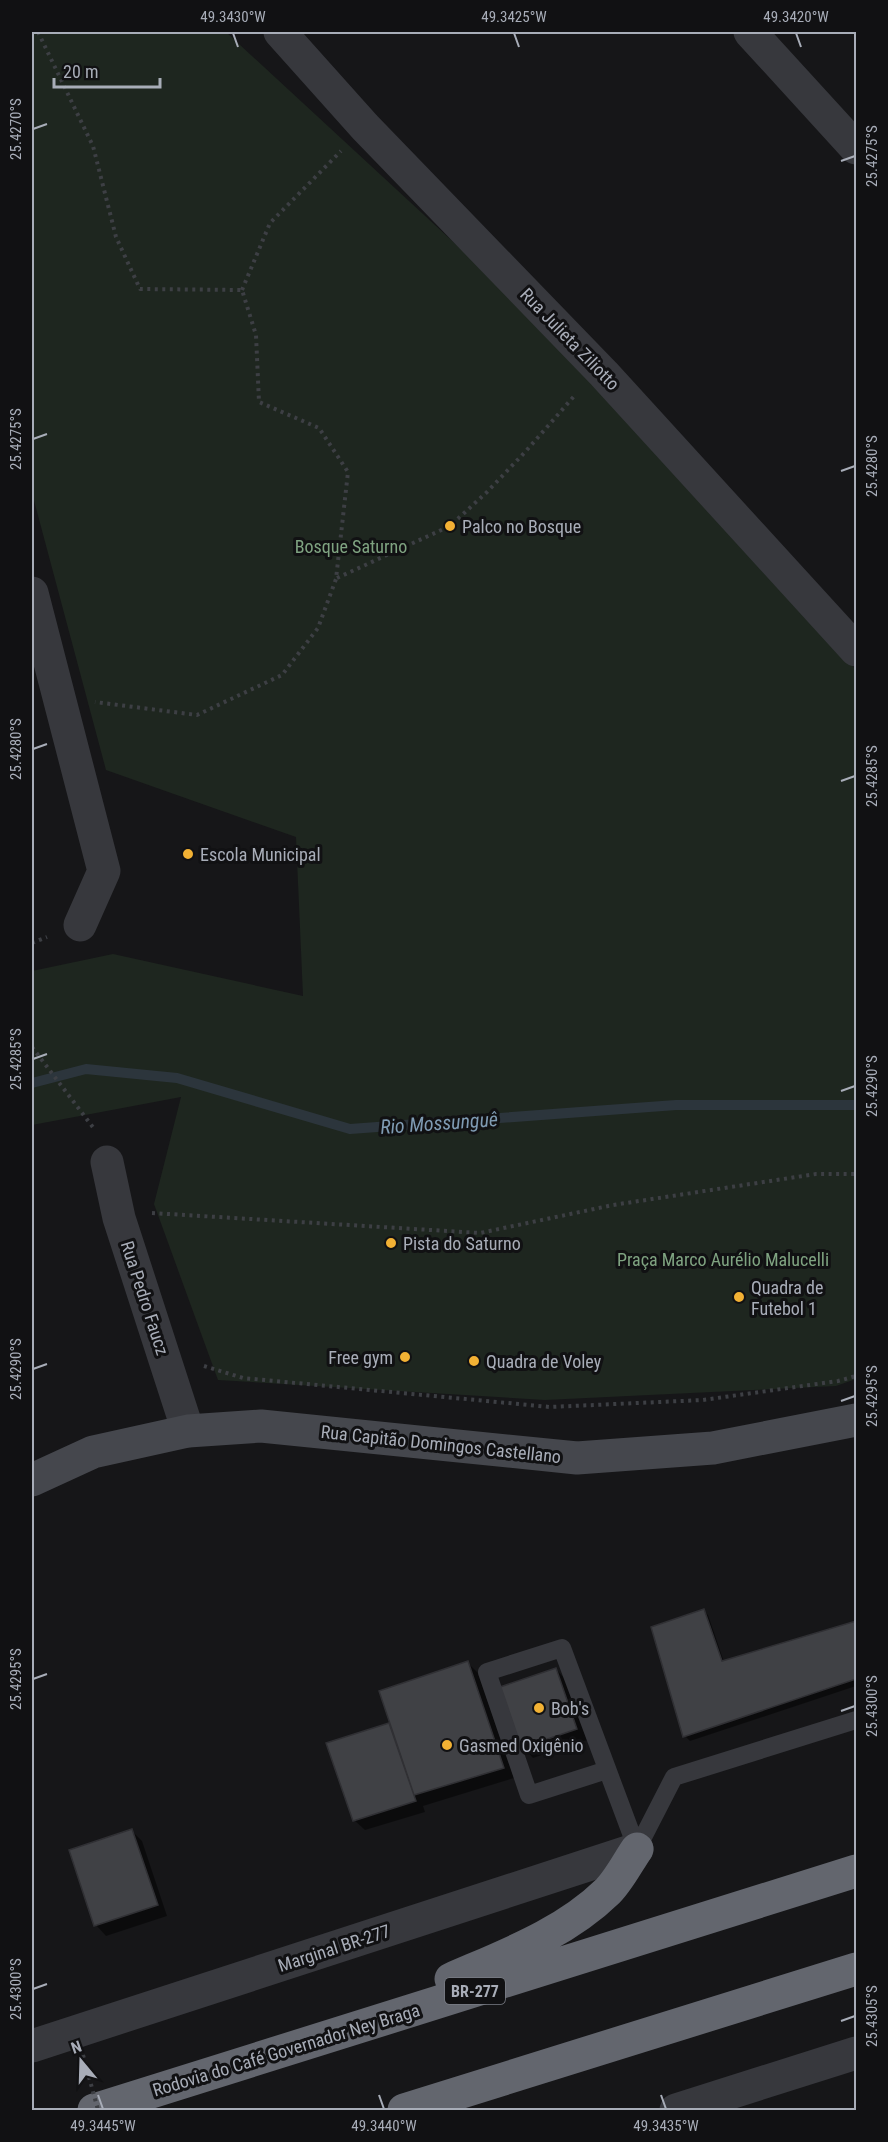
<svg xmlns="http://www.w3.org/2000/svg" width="888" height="2142" viewBox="0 0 888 2142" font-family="'Roboto Condensed',sans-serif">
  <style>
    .green { fill: #1e261f }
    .shadow { fill: #0007 }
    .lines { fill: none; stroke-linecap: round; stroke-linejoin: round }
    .stream { stroke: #2c353c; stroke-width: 10 }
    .building { fill: #404145; stroke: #303034; stroke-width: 1.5 }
    .path { stroke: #3d3f44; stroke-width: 4; stroke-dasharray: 3 4.5; stroke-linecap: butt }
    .lane { stroke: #37383d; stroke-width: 18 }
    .street { stroke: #37383d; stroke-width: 33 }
    .secondary { stroke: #45474d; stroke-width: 33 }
    .highway { stroke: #63666e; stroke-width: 33 }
    .path-bridge { stroke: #3d3f44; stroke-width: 4; stroke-dasharray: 3 4.5; stroke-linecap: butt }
    .ticks { fill: none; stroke: #a8adb8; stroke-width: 2 }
    .poi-dot { fill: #f2b134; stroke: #111113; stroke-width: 2 }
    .labels { text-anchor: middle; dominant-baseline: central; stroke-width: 6; stroke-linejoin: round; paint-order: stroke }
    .shield { fill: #111113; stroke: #7b7e86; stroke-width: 1.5 }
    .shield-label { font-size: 16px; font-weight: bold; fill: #a8adb8 }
    .street-label { font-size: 18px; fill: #a8adb8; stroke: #111113 }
    .poi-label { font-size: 18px; fill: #a8adb8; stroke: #111113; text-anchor: start }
    .park-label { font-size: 18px; fill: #7fa381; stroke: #111113 }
    .water-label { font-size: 20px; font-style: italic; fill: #7f9bb3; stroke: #111113 }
    .neatline { fill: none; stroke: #a8adb8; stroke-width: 2 }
    .ticks-label { font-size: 15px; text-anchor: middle; fill: #a8adb8 }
  </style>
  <rect width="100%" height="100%" fill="#161618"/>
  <path class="green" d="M 32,32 L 226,32 L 594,372 L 856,670 L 856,1379 L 836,1386 L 545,1400 L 218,1380 L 154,1204 L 181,1097 L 32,1125 L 32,971 L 113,954 L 303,996 L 296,837 L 106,770 L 32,493 Z"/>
  <path class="shadow" d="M 703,1610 L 708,1615 L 724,1662 L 856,1622 L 856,1686 L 690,1741 L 685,1736 Z
    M 467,1662 L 478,1673 L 514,1778 L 423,1806 L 425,1812 L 365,1830 L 354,1820 L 328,1744 L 391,1724 Z
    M 556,1669 L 566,1680 L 587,1740 L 533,1758 L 523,1747 L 502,1688 Z
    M 131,1830 L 142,1841 L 167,1916 L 106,1936 L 96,1925 L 71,1851 Z"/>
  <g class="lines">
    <path class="stream" d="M 32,1083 L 86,1069 L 177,1078 L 350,1129 L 676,1105 L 856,1105"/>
  </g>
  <path class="building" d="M 704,1609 L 722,1661 L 856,1621 L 856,1679 L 683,1737 L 651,1627 Z
    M 468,1661 L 504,1768 L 414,1795 L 379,1691 Z
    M 556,1668 L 577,1729 L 521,1748 L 500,1687 Z
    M 389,1723 L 416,1801 L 353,1821 L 326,1743 Z
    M 132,1829 L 158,1905 L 94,1926 L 69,1850 Z"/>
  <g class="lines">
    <path class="path" d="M 38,32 L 93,146 L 116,237 L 140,289 L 242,290 L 256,335 L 259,402 L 319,428 L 348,472 L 336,579 L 318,628 L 282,675 L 197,715 L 95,702
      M 242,290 L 270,223 L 341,151
      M 337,578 L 450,526 L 487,492 L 526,451 L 576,394
      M 32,943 L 47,937
      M 32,1047 L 95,1130
      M 152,1213 L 480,1233 L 613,1205 L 816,1174 L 856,1174
      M 204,1366 L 243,1378 L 550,1407 L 703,1400 L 838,1381 L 856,1376"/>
    <path class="lane" d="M 607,1770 L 529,1795 L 487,1672 L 562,1648 L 637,1849
      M 637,1849 L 674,1777 L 856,1720"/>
    <path class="street" d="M 280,32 L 365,127 L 604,374 L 856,650
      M 750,32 L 856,148
      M 32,593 L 104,871 L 80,925
      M 107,1162 L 119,1218 L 188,1431
      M 32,2046 L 637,1849
      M 676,2110 L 856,2053"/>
    <path class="secondary" d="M 32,1480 L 93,1452 L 188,1431 L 261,1426 L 577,1458 L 713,1448 L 856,1420"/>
    <path class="highway" d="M 451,1979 C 506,1955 564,1934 608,1891 C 619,1880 628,1862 637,1849
      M 94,2110 L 856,1871
      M 404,2110 L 856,1969"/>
    <path class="path-bridge" d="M 83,2055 L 98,2110"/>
  </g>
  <path class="ticks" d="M 233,33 L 238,47M 514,33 L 519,47M 796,33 L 801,47M 33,129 L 47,124M 841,161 L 855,156M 33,439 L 47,434M 841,471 L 855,466M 33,749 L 47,744M 841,781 L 855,776M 33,1059 L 47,1054M 841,1091 L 855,1086M 33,1369 L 47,1364M 841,1401 L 855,1396M 33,1679 L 47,1674M 841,1711 L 855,1706M 33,1989 L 47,1984M 841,2021 L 855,2016M 98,2095 L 103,2109M 379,2095 L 384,2109M 661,2095 L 666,2109"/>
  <g class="poi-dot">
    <circle cx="450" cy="526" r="6"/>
    <circle cx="188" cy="854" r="6"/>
    <circle cx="391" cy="1243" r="6"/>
    <circle cx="739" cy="1297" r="6"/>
    <circle cx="405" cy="1357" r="6"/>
    <circle cx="474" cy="1361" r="6"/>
    <circle cx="539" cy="1708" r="6"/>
    <circle cx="447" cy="1745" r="6"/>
  </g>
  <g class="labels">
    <rect class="shield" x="445" y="1978" width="60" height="26" rx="4.5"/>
    <g class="shield-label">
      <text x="475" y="1991">BR-277</text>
    </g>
    <g class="street-label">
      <text transform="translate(570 339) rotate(46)">Rua Julieta Ziliotto</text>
      <text transform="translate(145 1298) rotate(72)">Rua Pedro Faucz</text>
      <text transform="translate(441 1444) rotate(6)">Rua Capitão Domingos Castellano</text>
      <text transform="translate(334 1948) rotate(-18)">Marginal BR-277</text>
      <text transform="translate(286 2050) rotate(-17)">Rodovia do Café Governador Ney Braga</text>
    </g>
    <g class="poi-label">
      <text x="462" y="526">Palco no Bosque</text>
      <text x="200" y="854">Escola Municipal</text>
      <text x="403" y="1243">Pista do Saturno</text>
      <text x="751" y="1287">Quadra de<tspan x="751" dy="21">Futebol 1</tspan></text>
      <text x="393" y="1357" text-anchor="end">Free gym</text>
      <text x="486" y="1361">Quadra de Voley</text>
      <text x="551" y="1708">Bob's</text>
      <text x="459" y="1745">Gasmed Oxigênio</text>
    </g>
    <g class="park-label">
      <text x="351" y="546">Bosque Saturno</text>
      <text x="723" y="1259">Praça Marco Aurélio Malucelli</text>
    </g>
    <g class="water-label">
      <text transform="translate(439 1123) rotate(-4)">Rio Mossunguê</text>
    </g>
  </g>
  <rect width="888" height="2142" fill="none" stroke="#111113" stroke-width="66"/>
  <g transform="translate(81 2061) rotate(341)" stroke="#111113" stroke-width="4.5" paint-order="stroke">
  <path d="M0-4.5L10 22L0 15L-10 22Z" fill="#a8adb8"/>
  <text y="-9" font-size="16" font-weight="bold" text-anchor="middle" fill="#a8adb8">N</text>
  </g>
  <path d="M54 78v9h106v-9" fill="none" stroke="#a8adb8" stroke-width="3"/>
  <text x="63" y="78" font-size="18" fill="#a8adb8" stroke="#111113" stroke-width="4.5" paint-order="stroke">20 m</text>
  <rect x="33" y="33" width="822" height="2076" class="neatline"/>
  <g class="ticks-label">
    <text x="233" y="22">49.3430°W</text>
    <text x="514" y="22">49.3425°W</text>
    <text x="796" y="22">49.3420°W</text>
    <text transform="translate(16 129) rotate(-90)" y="5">25.4270°S</text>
    <text transform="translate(872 156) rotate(-90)" y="5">25.4275°S</text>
    <text transform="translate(16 439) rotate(-90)" y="5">25.4275°S</text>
    <text transform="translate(872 466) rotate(-90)" y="5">25.4280°S</text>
    <text transform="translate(16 749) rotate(-90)" y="5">25.4280°S</text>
    <text transform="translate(872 776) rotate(-90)" y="5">25.4285°S</text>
    <text transform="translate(16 1059) rotate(-90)" y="5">25.4285°S</text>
    <text transform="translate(872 1086) rotate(-90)" y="5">25.4290°S</text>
    <text transform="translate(16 1369) rotate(-90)" y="5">25.4290°S</text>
    <text transform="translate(872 1396) rotate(-90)" y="5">25.4295°S</text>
    <text transform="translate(16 1679) rotate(-90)" y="5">25.4295°S</text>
    <text transform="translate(872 1706) rotate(-90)" y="5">25.4300°S</text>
    <text transform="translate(16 1989) rotate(-90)" y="5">25.4300°S</text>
    <text transform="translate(872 2016) rotate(-90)" y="5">25.4305°S</text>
    <text x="103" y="2131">49.3445°W</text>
    <text x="384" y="2131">49.3440°W</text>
    <text x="666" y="2131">49.3435°W</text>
  </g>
</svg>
